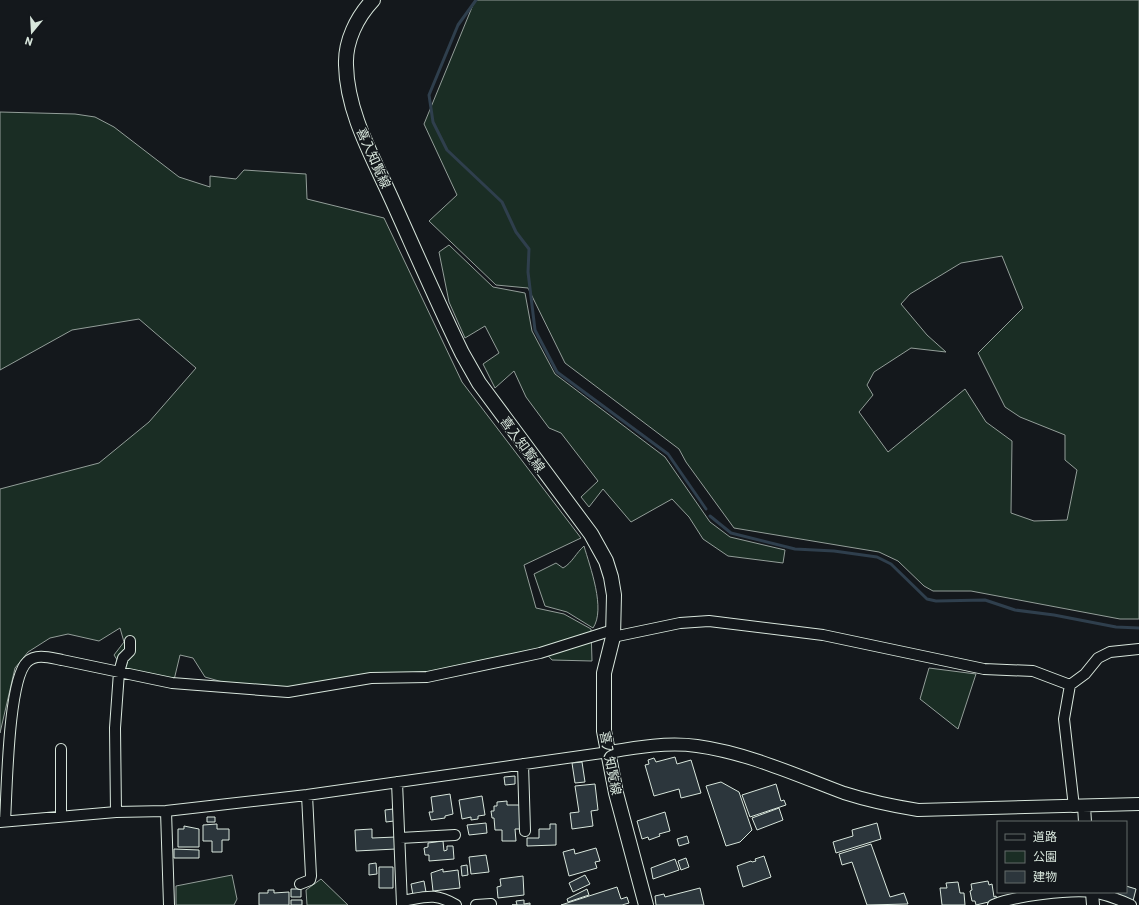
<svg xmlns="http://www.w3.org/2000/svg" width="1139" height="905" viewBox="0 0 1139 905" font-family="Barlow,'Noto Sans JP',sans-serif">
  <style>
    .green { fill: #1a2d24; stroke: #939e99; fill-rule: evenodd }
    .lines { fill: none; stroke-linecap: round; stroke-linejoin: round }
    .stream { stroke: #2f3f4d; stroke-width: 3 }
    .building { fill: #2c363c; stroke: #d8e6dc }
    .minor-casing { stroke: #d8e6dc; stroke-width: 12 }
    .tertiary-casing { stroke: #d8e6dc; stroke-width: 14 }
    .secondary-casing { stroke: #d8e6dc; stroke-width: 16 }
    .minor { stroke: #14181c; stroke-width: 10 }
    .tertiary { stroke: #14181c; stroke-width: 12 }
    .secondary { stroke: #14181c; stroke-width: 14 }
    .labels { text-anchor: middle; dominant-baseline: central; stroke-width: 3; stroke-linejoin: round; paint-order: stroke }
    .street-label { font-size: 13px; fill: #d8e6dc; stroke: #14181c }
  </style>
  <rect width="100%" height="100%" fill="#14181c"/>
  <path class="green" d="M 475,0 L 1139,0 L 1139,619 L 1120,619 L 971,591 L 933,591 L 924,586 L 898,561 L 879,552 L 734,528 L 686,462 L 679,449 L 565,363 L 528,288 L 496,285 L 429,221 L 457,195 L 424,124 ZM 1002,256 L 1023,308 L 978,353 L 1005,407 L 1020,417 L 1065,435 L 1065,460 L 1077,470 L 1067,520 L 1034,521 L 1011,513 L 1012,441 L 986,422 L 965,389 L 888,452 L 859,412 L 873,395 L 867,385 L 874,372 L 911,348 L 946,352 L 927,335 L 901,304 L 910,294 L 961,263 Z
    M 0,112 L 75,114 L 95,117 L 114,127 L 179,177 L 210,187 L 210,176 L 236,179 L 244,170 L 306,174 L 307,199 L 384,218 L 462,382 L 581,538 L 524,565 L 536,608 L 564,614 L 591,629 L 592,661 L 552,660 L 542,649 L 428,672 L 284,689 L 226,683 L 205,677 L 193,658 L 180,655 L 174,680 L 123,669 L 114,655 L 124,642 L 120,628 L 99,641 L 68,634 L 50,638 L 28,652 L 15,668 L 0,733 L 0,489 L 99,463 L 149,422 L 196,368 L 139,319 L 72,330 L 0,370 Z
    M 449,245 L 493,287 L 525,293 L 532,331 L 555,374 L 665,457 L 710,522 L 730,537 L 785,550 L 783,563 L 728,556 L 703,539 L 689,517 L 672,499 L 631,522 L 603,489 L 589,507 L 581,497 L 598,481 L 561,433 L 549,428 L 526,397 L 514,371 L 495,388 L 483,364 L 499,353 L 485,326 L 465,338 L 449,302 L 439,252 Z
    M 584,546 C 590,567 606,609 593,628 L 567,612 L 545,606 L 534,574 L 556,563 L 563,568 C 572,563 576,553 584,546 Z
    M 929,668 L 976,674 L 958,729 L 920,699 Z
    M 232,875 L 237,899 L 234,905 L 176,905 L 176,886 Z
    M 321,879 L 348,905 L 307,905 L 306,890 Z"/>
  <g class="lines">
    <path class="stream" d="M 476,0 L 458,25 L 429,95 L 433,122 L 447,150 L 502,202 L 516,232 L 529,249 L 528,272 L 535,330 L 557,372 L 668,454 L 706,509
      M 710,516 L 731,533 L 795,549 L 834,551 L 877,557 L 891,564 L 927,599 L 936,601 L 985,600 L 1015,610 L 1054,615 L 1116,627 L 1139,628"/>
  </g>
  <path class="building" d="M 675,757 L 677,764 L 691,760 L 701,793 L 681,798 L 679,789 L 654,796 L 645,765 L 649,764 L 648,760 L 654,758 L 656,762 Z
    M 582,762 L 585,782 L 575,783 L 572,763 Z
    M 515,776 L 515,784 L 505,785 L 504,777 Z
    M 721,782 L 739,792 L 752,830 L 740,842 L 726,846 L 706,786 Z
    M 595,784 L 598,810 L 591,811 L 593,826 L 572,829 L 570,813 L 579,812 L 575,786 Z
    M 776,784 L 781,801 L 784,800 L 786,805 L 750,817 L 742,795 Z
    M 450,794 L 453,814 L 445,816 L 445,818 L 431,820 L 429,812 L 433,812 L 431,797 Z
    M 482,796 L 485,815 L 478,816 L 478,819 L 471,820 L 471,817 L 462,819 L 459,800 Z
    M 507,801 L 507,805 L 520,805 L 521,829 L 515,829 L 516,841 L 502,841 L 502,830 L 495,830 L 494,818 L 492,818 L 491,811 L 494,811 L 494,806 L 497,806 L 497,802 Z
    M 779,808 L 783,820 L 757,830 L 752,818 Z
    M 393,809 L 394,821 L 386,822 L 385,810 Z
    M 665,812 L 670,831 L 659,834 L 660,836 L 649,840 L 648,837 L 642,839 L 637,821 Z
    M 207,817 L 215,817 L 215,822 L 207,822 Z
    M 486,823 L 487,833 L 469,835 L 467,825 Z
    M 877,823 L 881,839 L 836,853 L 833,842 L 853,836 L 852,830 Z
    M 217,824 L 217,829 L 229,829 L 229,840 L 222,840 L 222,852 L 212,852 L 212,841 L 203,841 L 203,825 Z
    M 550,824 L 556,824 L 556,845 L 527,846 L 527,838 L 539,838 L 539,829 L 550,829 Z
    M 184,826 L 199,829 L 199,847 L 178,847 L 178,829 L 184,829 Z
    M 372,829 L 372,838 L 396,837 L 396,849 L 356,851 L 355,830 Z
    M 687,836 L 689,843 L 679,846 L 677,839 Z
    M 443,841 L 444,851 L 447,850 L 447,846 L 453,846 L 454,859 L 429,861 L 429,855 L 425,855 L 424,848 L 428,847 L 428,843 Z
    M 871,844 L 890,897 L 904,893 L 908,904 L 867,905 L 852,862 L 842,865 L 839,854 Z
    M 596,848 L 600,861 L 595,862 L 597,868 L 569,876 L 563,852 L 574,849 L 575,854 Z
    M 174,849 L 199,850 L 199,858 L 174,858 Z
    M 486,855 L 489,872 L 471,874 L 469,857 Z
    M 764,856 L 771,877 L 743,887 L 737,866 L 751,861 L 752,862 L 756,861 L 755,859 Z
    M 686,858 L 689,867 L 681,870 L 678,861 Z
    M 675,859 L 679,870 L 653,879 L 651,868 Z
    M 376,863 L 377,874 L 369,875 L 369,864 Z
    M 467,865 L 468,875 L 462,876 L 461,866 Z
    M 379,867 L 393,867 L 393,888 L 379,888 Z
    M 443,869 L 443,872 L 458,870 L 460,888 L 433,891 L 431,873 Z
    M 585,875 L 590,884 L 573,892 L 569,883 Z
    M 523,876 L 524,895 L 498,898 L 497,887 L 501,886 L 500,879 Z
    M 424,881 L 426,892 L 413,895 L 411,884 Z
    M 988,881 L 989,885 L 992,884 L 994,897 L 996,896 L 997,900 L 976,905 L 975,901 L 972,901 L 970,891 L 972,890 L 971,884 Z
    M 958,882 L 960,893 L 964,893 L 965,905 L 942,905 L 940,888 L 947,888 L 946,883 Z
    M 1126,886 L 1136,889 L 1133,901 L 1118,896 L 1119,892 L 1126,892 Z
    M 617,887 L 621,899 L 627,897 L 629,903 L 622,905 L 561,905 Z
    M 700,888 L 704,905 L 656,905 L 655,896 L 664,894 L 665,897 Z
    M 291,889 L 301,889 L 301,897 L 291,897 Z
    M 587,889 L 589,895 L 568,902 L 567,899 Z
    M 268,890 L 274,890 L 274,893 L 289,892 L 289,905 L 259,905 L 259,893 L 268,893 Z
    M 291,900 L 302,900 L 302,905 L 291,905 Z
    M 524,900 L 524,904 L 530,903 L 530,905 L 512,905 L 517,905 L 516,901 Z"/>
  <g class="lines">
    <g class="minor-casing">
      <path id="minor" d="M 613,637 L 680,623 L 709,621 L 823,635 L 984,669 L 1033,671 L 1070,685
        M 523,764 L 525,831
        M 397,782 L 402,905
        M 1074,807 L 1064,719 L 1070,685 L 1085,674 L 1098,658 L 1110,652 L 1139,649
        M 166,811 L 169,905
        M 116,812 L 115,728 L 119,672 L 123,658 L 130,651 L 130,641
        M 61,816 L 61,749
        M 5,821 C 7,790 8,680 27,662 C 36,653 51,658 62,660 L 172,683 L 288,692 L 371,678 L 427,677 L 540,653 L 613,630
        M 0,822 L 116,812 L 166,811 L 307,795 L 609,752
        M 400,838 L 455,835
        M 300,884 L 310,880 L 311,876 L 307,795
        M 402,901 C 426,897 434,892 456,905
        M 476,905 L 491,904
        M 993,905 C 1014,896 1070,889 1093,892 C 1106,895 1119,899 1131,905"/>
    </g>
    <g class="tertiary-casing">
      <path id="tertiary" d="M 609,752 C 638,747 668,742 697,746 C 748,753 796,775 844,793 C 869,801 893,806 918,810 L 1139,804
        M 1084,806 L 1085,822
        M 1092,892 L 1093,905"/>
    </g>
    <g class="secondary-casing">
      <path id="secondary" d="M 373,0 C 357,17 345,41 346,65 C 347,114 374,159 393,202 C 416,253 438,304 462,353 L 479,383 L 591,534 L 606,561 L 611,577 L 614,595 L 613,637 L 604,673 L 604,731 L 616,793 L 646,905"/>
    </g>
    <use href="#minor" class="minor"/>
    <use href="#tertiary" class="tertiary"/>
    <use href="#secondary" class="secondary"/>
  </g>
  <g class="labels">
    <g class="street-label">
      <text transform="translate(374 158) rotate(66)">喜入知覧線</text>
      <text transform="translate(523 444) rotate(54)">喜入知覧線</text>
      <text transform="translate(611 763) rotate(79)">喜入知覧線</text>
    </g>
  </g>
  <rect x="997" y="821" width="130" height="72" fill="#14181c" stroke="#626a69"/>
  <rect x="1005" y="834" width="20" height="6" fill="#14181c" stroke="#626a69"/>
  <text x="1033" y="841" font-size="12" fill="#d8e6dc">道路</text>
  <rect x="1005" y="851" width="20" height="12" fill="#1a2d24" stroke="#626a69"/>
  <text x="1033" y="861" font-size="12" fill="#d8e6dc">公園</text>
  <rect x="1005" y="871" width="20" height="12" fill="#2c363c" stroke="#626a69"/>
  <text x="1033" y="881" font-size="12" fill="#d8e6dc">建物</text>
  <g transform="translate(32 32) rotate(198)" stroke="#14181c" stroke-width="3" paint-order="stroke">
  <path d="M0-3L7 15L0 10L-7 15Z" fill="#d8e6dc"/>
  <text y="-6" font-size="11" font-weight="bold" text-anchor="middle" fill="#d8e6dc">N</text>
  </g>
</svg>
